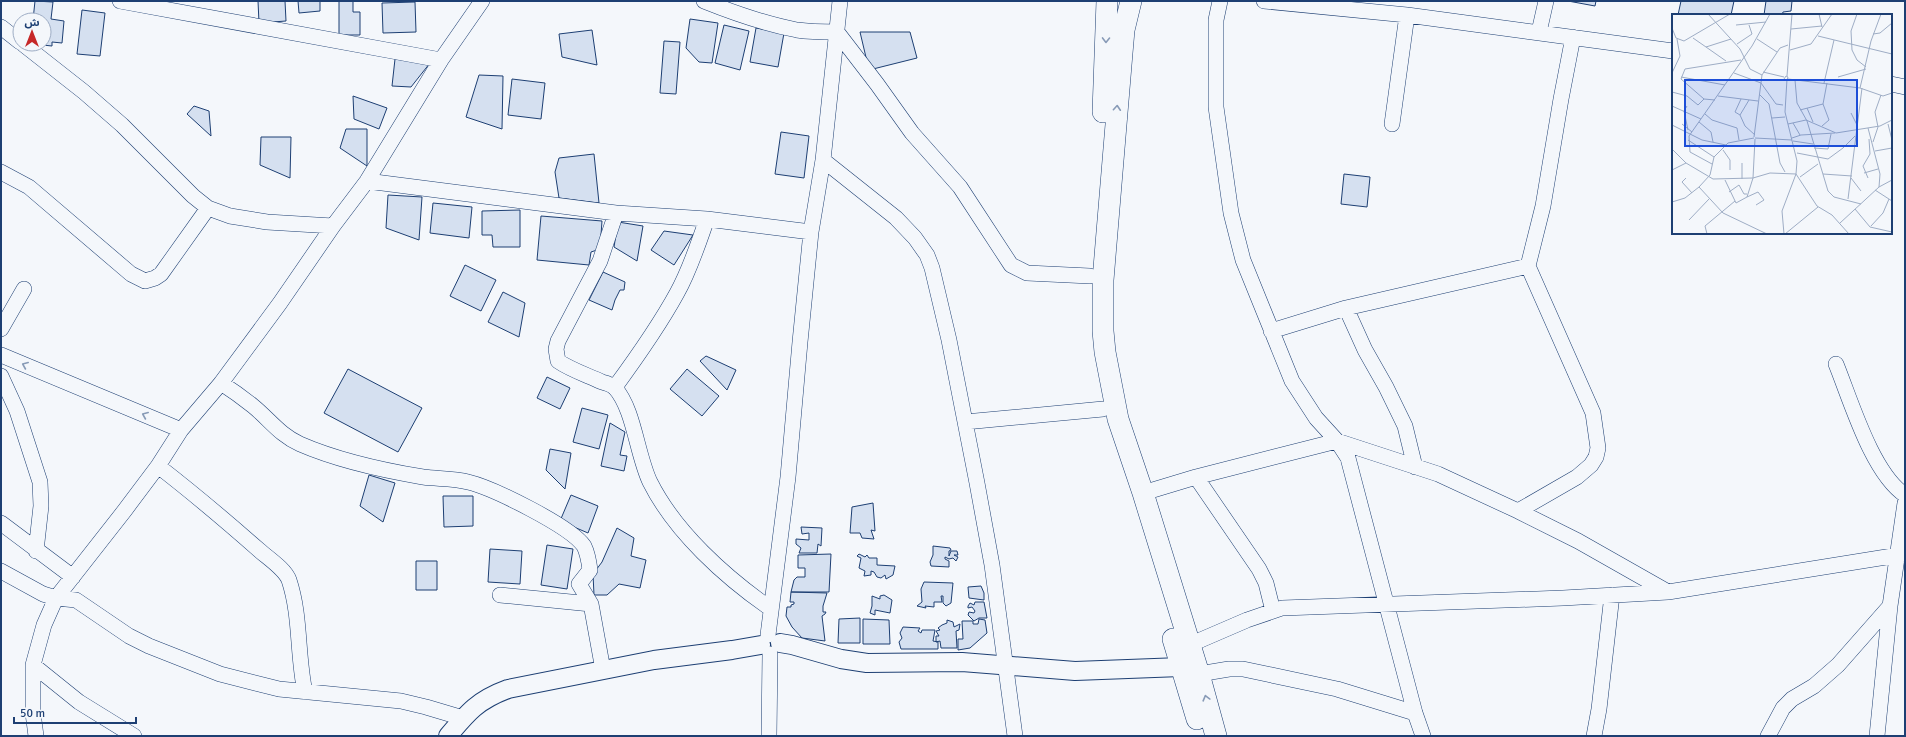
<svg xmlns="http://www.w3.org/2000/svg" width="1906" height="737" viewBox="0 0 1906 737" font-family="Signika,'Noto Sans Arabic',sans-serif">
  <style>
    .building { fill: #d5e0f0; stroke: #1d3f73 }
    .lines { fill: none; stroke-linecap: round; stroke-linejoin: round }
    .minor-casing { stroke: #1d3f73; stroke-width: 16 }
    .tertiary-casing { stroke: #1d3f73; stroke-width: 20 }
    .secondary-casing { stroke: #1d3f73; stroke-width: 22 }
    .minor { stroke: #f4f7fb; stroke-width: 15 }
    .tertiary { stroke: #f4f7fb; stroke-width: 18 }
    .secondary { stroke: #f4f7fb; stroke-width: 21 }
    .oneway { stroke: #889bb7 }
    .inset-road { fill: none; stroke: #9eadc5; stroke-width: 1 }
    .view { fill: #1d4ed8; fill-opacity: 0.15; stroke: #1d4ed8; stroke-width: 2 }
    .inset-edge { fill: none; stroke: #1d3f73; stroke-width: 2 }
  </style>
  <rect width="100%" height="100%" fill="#f4f7fb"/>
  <path class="building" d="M 35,1 L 53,2 L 51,19 L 64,21 L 62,43 L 52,42 L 52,46 L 33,44 L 44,44 L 44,20 L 33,20 Z
    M 258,1 L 285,1 L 286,21 L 259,23 Z
    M 298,1 L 320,1 L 320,11 L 299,13 Z
    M 339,1 L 353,1 L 353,12 L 360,12 L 360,35 L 339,35 Z
    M 1568,1 L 1596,1 L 1595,6 Z
    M 1681,1 L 1734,1 L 1731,15 L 1678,15 Z
    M 1766,1 L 1792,1 L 1791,11 L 1783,12 L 1782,15 L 1764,15 Z
    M 415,2 L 416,32 L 383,33 L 382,3 Z
    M 82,10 L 105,13 L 100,56 L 77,54 Z
    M 690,19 L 718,23 L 712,63 L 699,62 L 686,48 Z
    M 724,25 L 749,31 L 740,70 L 715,63 Z
    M 756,28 L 784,33 L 778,67 L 750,62 Z
    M 592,30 L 597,65 L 562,57 L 559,34 Z
    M 860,32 L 910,32 L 917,58 L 869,70 Z
    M 664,41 L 680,42 L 676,94 L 660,93 Z
    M 395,59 L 430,63 L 411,87 L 392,86 Z
    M 479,75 L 503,76 L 502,129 L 466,117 Z
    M 512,79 L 545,83 L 541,119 L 508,115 Z
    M 353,96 L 387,108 L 379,129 L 354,119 Z
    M 194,106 L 209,111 L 211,136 L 187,114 Z
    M 346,129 L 367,129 L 367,166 L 340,148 Z
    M 781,132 L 809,136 L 804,178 L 775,174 Z
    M 261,137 L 291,137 L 290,178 L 260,165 Z
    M 594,154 L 599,203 L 559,198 L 555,172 L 559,158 Z
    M 1344,174 L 1370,177 L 1367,207 L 1341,204 Z
    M 388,195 L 422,197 L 419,240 L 386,228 Z
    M 433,203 L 472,207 L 469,238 L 430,233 Z
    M 520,210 L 520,247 L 493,247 L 492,235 L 482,235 L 482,211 Z
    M 541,216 L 602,221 L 600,249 L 591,252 L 589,265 L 537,260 Z
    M 618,222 L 643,226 L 637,261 L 614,247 Z
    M 664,231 L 693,235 L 674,265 L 651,250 Z
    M 465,265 L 496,280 L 481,311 L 450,296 Z
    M 603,272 L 625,282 L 624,290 L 620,290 L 615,300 L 612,310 L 589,300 Z
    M 503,292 L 525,303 L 519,337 L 488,322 Z
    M 706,356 L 736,370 L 727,390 L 700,361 Z
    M 348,369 L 422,408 L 398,452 L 324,413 Z
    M 687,369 L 719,396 L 702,416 L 670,389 Z
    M 547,377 L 570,388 L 560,409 L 537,398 Z
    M 582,408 L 608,415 L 599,449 L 573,442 Z
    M 610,423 L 625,432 L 620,455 L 627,456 L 624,471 L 601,466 Z
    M 550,449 L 571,453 L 565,489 L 546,470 Z
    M 369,475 L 395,483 L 383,522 L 360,506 Z
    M 571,495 L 598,506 L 588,533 L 560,521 Z
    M 443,496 L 473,496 L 473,526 L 444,527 Z
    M 873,503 L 875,531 L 871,530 L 874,539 L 862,538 L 860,533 L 850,533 L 852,507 Z
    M 801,527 L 822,528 L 821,546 L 818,544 L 817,553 L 799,553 L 801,548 L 796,544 L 796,539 L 809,540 L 809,533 L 802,534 Z
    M 617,528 L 634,538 L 631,556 L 646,560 L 640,588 L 619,584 L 607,595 L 594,595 L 593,574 L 602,562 Z
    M 547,545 L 573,549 L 567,589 L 541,585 Z
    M 933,546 L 950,548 L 951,550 L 949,551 L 949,556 L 951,551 L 957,551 L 958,555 L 954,555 L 958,557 L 956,561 L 953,558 L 949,559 L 945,557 L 945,559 L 949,561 L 949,567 L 931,566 L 930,562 L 933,555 Z
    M 490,549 L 522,551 L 520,584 L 488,582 Z
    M 831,554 L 829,592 L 791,592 L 794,580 L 797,577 L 805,577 L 805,568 L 798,568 L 798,555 Z
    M 859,554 L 865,557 L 867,555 L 869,558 L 877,558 L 877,565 L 895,566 L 893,575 L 886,579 L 885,575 L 881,578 L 877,577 L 874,572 L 871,571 L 871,575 L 864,576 L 865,571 L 859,568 L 861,558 L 857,556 Z
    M 416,561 L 437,561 L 437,590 L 416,590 Z
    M 924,582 L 953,583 L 951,603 L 946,606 L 943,603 L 943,596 L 941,596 L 942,602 L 934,602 L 934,607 L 925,606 L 926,608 L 917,606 L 922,602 L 921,589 Z
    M 981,586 L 984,593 L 984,600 L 969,598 L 968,587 Z
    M 791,592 L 827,593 L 823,606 L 823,612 L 826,612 L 825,614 L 822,616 L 825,641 L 802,638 L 792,627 L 786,616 L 787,607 L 791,607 L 791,605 L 794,604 L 794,602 L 790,602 Z
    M 884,595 L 892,600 L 890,613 L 875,610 L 875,615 L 870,613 L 872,606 L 872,596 L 880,599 L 880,596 Z
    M 975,602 L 984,602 L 987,618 L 979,618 L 974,621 L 968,615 L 969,612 L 974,613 L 975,611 L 972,607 L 968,608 L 968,606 L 970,603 L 974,605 Z
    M 860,618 L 860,643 L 838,643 L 839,619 Z
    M 863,619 L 889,620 L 890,644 L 863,644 Z
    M 979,619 L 985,620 L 987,633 L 970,648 L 958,650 L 958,639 L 963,639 L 962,621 L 973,621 L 973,624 L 978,624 Z
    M 947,620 L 953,622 L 954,627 L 960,624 L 959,630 L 956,631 L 957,648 L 941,648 L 940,641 L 936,642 L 936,636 L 939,636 L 936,631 L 940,630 L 938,628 L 942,625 L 947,623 Z
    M 903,627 L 920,628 L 918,631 L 921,633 L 922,630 L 935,630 L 933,641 L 938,642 L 938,649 L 901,649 L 899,642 L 902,638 L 900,633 Z"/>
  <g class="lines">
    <g class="minor-casing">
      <path id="minor" d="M 120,1 L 441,60
        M 704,1 C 734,13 765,24 797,30 C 810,32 824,32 837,32 L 877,84 L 912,133 L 960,187 L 1011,265 L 1027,273 L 1090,276
        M 1220,1 L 1216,20 L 1216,107 L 1231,213 L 1243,260 L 1292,381 L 1316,418 L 1337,441 L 1348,458 L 1415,713 L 1423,736
        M 1264,1 L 1407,15 L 1673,51
        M 1,27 L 20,42
        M 1539,32 L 1546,1
        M 23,44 L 84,92 L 122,125 L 193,196 L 208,208 L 230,216 L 267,222 L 333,226
        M 1891,84 L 1905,87
        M 1392,124 L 1407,15
        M 823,160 L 896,218 L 915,238 L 927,255 L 932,268 L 949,340 L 977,483 L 992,565 L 1015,736
        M 1,172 L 29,187 L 131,274 L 145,281 L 155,278 L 161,274 L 208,208
        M 367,181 L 616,213 L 707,219 L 811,232
        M 616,213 L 600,261 L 558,341 L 556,349 L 558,361 C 571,370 587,375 602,382 C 606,383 612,385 615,388 C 634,409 637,455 650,482 C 675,532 725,577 771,609
        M 1346,308 L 1365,350 L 1386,387 L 1405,426 L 1415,467
        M 1,329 L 24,289
        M 1271,331 L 1346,308 L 1528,266 L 1543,206 L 1561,99 L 1573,37
        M 1,355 L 181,430
        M 1836,364 C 1851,401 1872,473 1905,495
        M 1,376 L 17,411 L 40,482 L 41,506 L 36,551
        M 221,383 C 232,390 243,398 253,406 C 270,420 280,435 300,444 C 339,461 381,470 423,477 C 438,479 453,478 468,482 C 493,488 570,526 584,546 C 588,554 589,562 590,570 L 579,584 L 591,604 L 603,670
        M 615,387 C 637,357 659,326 677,293 C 690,270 698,244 707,219
        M 965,422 L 1103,409
        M 158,466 C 193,493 226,521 259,550 C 268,558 285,569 289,580 C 301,616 297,655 305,692
        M 1196,477 L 1259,569 L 1266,583 L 1273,611
        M 1143,493 L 1196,477 L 1337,441 L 1438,474 L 1518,511 L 1578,541 L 1668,592 L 1905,554
        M 1518,511 L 1577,477 L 1591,465 L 1596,457 L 1598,448 L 1593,413 L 1528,266
        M 1,523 L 73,577
        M 1,571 L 43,594 L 56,598 L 76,600 L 129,636 L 149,646 L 220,674 L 279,689 L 401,701 L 426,707 L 463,718
        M 500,595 L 591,604
        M 768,635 L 788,477 L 800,342 L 811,232 L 823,160 L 840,1
        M 1189,645 L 1247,620 L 1282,608 L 1563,598 L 1668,592
        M 33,665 L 79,702 L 134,736
        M 1199,674 L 1229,669 L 1243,669 L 1337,689 L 1415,713
        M 36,736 L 33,713 L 33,665 L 44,625 L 56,598 L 125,510 L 158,466 L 181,430 L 221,383 L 280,303 L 333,226 L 367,181 L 441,60 L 482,1
        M 769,736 L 770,654
        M 1594,736 L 1599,709 L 1612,595
        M 1768,736 L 1783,708 L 1792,699 L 1814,686 L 1838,665 L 1890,606
        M 1877,736 L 1890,606 L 1905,503"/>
    </g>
    <g class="tertiary-casing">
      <path id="tertiary" d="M 780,643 L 792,645 L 841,659 L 867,663 L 962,662 L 1075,671 L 1181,667
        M 448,736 C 468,712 478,700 508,689 L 654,660 L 732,650 L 761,645"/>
    </g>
    <g class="secondary-casing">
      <path id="secondary" d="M 1131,1 L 1124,30 L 1122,53 L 1103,280 L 1103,331 L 1105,352 L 1118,419 L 1143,493 L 1199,674 L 1216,736
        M 1103,112 L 1107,1
        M 1173,639 L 1197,719"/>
    </g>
    <use href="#minor" class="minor"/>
    <use href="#tertiary" class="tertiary"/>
    <use href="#secondary" class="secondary"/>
  </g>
  <defs><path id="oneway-chevron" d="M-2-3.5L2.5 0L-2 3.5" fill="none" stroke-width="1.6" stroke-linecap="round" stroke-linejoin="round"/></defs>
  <g class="oneway">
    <use href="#oneway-chevron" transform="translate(1106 40) rotate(91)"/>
    <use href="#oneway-chevron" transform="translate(1117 108) rotate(-86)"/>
    <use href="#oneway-chevron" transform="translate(25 365) rotate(-157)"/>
    <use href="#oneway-chevron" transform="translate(145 415) rotate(-157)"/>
    <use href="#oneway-chevron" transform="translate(1206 698) rotate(-105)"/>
  </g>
  <g transform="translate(1672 14)">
    <rect width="220" height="220" fill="#f4f7fb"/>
    <path class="inset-road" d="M 36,0 L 68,35 L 78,55 L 90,61M 147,0 L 150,13M 185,0 L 179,17 L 180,36 L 185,46 L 194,53M 64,11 L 94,8M 0,14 L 4,24 L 12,27 L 58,0M 119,15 L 150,12M 201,20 L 208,19 L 220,9M 146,22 L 220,40M 21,24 L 34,33 L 59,25M 85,25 L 105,38M 65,30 L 80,20 L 77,11M 34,33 L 54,47M 118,36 L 139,30 L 160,0M 91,58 L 112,63M 0,59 L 8,42 L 5,25M 62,59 L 89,69 L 104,90 L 111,91M 114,62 L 116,63 L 115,66 L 112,65 ZM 115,62 L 120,0M 9,63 L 53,71M 166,63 L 194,55M 116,65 L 188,74 L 211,82 L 220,79M 123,66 L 125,89 L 135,107 L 156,177 L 162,183 L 189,190M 152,69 L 162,26M 188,74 L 199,27 L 209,0M 0,78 L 15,82 L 26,91 L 32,85M 87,80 L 97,90 L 108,149 L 113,158M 46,82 L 86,87M 69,85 L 63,98 L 68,101 L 73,112 L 83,121M 43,86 L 32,85 L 9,65 L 13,55 L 69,46M 0,92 L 29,105M 15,92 L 12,97 L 16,116M 135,94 L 141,108M 128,96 L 151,90 L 155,69M 179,99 L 185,111M 33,100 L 40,106 L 65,114 L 67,126M 68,101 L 77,86M 100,104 L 113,103M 27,108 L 39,118 L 41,128M 121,109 L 128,121M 10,110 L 20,118M 116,110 L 134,106 L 164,119 L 208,112 L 220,106M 216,110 L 220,126M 0,111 L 30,126 L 54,131M 150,112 L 157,106 L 151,90M 196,114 L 208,160 L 207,173M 82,123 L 90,61 L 108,34 L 116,31M 83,124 L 120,126M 120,124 L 129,121 L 163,119M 16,126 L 42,143M 121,127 L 141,130M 201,128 L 206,113 L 203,98 L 209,81M 142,134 L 156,135 L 159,120M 0,135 L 14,149 L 41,165 L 81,164 L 98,159 L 124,160 L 145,192 L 160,201 L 177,220M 51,136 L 58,146 L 58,156M 203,137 L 220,134M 125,139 L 156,145 L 171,134 L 183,122M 70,149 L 70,165M 40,150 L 18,138 L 17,122 L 80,32 L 98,0M 0,156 L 14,149M 192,159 L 206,155M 151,160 L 180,162M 128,163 L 146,150M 14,164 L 10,168 L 20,179M 179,164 L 189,177M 196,164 L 191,152 L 198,140 L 197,125M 53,166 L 64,189 L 75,183 L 81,164 L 83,125M 27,173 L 51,199 L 95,220M 203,176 L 220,187M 57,178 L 67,171 L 72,180 L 75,180M 75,183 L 86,178 L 92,186 L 84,191M 176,185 L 190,74M 0,188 L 13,184 L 27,173 L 38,161 L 42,143 L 56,129 L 82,124M 183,195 L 198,213 L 220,218M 17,206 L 37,185M 168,209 L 207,173 L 220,166M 199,212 L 211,199 L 217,185M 35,220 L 33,212 L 63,187M 112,220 L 110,197 L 124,160 L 125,147 L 113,98 L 115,65M 113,220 L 146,193"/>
    <path class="view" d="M 13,66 L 185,66 L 185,132 L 13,132 Z"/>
    <rect width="220" height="220" class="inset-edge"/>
  </g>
  <rect width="1906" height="737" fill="none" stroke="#1d3f73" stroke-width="4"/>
  <g transform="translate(32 32)"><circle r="19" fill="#f4f7fb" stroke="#9eadc5"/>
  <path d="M0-3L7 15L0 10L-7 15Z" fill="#c62828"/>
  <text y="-6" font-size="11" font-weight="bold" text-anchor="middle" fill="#1d3f73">ش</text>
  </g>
  <path d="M14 717v6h122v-6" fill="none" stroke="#1d3f73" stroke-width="2"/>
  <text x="20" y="717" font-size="12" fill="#1d3f73" stroke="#f4f7fb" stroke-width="3" paint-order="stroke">50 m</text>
</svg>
